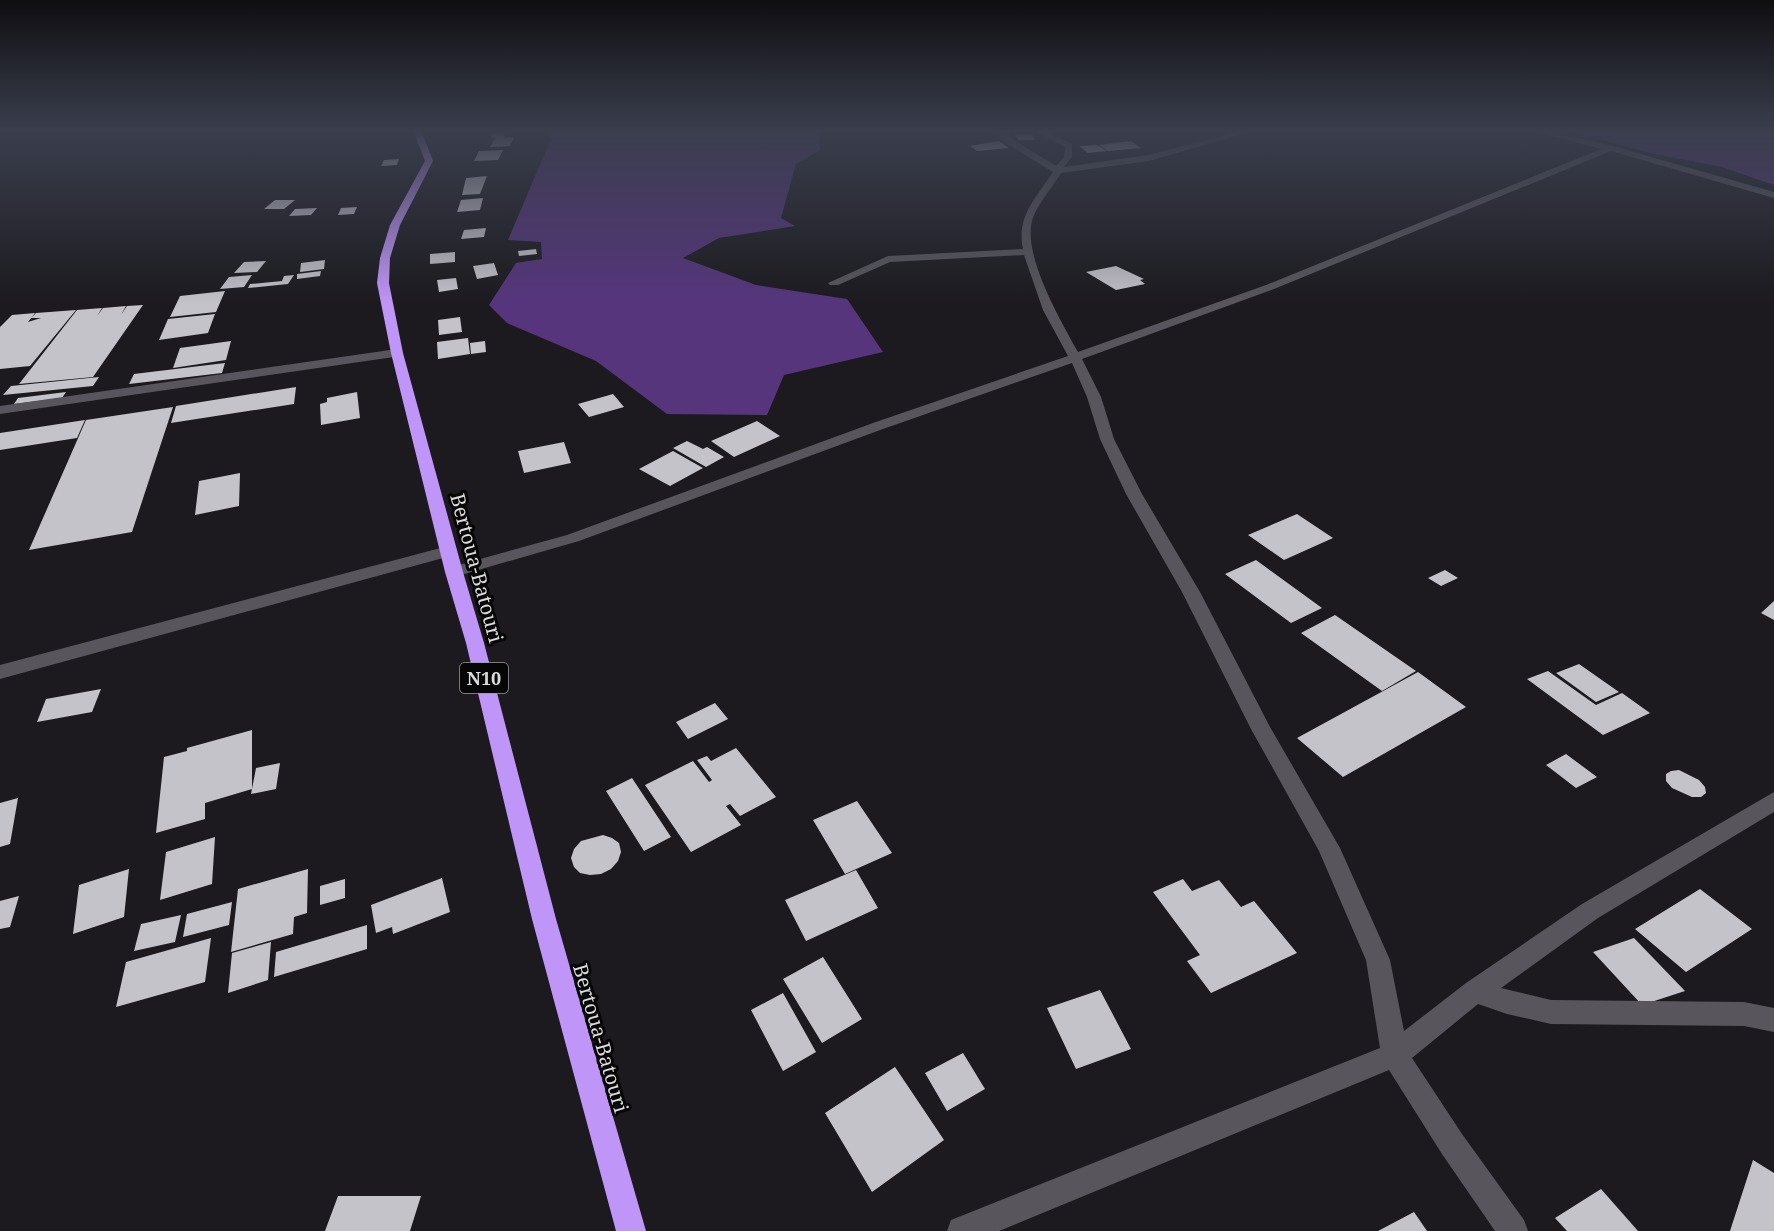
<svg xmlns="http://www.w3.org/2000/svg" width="1774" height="1231" viewBox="0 0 1774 1231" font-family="'Noto Serif',serif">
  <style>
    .forest { fill: #56357d }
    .building { fill: #c5c3ca }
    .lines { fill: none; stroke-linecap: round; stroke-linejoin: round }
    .minor { fill: #58565c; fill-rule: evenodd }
    .highway { fill: #bf95f7; fill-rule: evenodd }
    .labels { text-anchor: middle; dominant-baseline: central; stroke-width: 6; stroke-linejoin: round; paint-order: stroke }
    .shield { fill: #060607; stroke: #9b9a9d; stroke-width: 1.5 }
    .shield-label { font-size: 18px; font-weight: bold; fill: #dbdadd }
    .street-label { font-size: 20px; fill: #dbdadd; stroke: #060607 }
  </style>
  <rect width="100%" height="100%" fill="#1c1a1f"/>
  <path class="forest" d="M 548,132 L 818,132 L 820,150 L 796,164 L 781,218 L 795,226 L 719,238 L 683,258 L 756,285 L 847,299 L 883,352 L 784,375 L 767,415 L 667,414 L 596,361 L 507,323 L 489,305 L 516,263 L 542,259 L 541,242 L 508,240 L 550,141 Z
    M 1573,132 L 1774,132 L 1774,185 L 1722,167 L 1654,154 Z"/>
  <path class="building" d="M 504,132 L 505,138 L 514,137 L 510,146 L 490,147 L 495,138 L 492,138 L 490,133 Z
    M 1015,134 L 1032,134 L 1035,140 L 1018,140 Z
    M 999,141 L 1009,148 L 977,151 L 970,146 Z
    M 1131,141 L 1141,148 L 1108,151 L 1099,145 Z
    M 1097,145 L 1107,151 L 1088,153 L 1079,146 Z
    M 503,150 L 498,160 L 474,161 L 479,151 Z
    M 399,159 L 397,165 L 381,166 L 384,160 Z
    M 487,176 L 480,194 L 462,195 L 466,178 Z
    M 483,198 L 480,210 L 457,212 L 461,200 Z
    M 275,200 L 295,200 L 284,209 L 264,209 Z
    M 357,207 L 354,214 L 338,215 L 341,208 Z
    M 317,208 L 311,215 L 289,216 L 295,209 Z
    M 486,228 L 484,237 L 461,239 L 464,230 Z
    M 536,249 L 537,254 L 519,256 L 518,251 Z
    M 455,252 L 455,262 L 430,264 L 430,254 Z
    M 325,260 L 324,269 L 300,272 L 301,263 Z
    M 266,261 L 257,272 L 234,273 L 244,262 Z
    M 494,263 L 498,275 L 477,279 L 473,266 Z
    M 1116,266 L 1144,279 L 1140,280 L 1145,284 L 1116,290 L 1086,272 Z
    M 321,271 L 320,276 L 297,279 L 297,274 Z
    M 252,275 L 244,287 L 220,289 L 229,277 Z
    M 294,275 L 288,284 L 248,288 L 250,284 L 282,281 L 284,276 Z
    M 456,278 L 458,289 L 439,292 L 437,280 Z
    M 225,291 L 216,312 L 170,317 L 180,296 Z
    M 143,305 L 93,377 L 19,384 L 77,310 L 102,308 L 97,316 L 103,308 L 126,306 L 121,315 L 127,306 Z
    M 76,310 L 30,366 L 0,369 L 0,327 L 12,315 L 35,313 L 28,322 L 41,318 L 31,318 L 36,313 Z
    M 215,314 L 208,333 L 159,340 L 168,319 Z
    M 460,317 L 462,332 L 439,335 L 438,320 Z
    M 468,338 L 470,354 L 438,359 L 437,342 Z
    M 231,341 L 226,360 L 173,368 L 180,348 Z
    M 485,341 L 486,352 L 471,354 L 470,343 Z
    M 225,363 L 222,373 L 129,384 L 134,374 Z
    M 99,377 L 93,386 L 3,395 L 11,386 Z
    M 296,387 L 294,404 L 171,423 L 176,406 Z
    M 66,392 L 62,398 L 14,404 L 18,398 Z
    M 357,392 L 360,418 L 321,425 L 320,404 L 327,402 L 327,398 Z
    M 613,394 L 624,407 L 589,417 L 578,404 Z
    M 173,407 L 132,532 L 29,550 L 86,420 Z
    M 85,420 L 77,438 L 0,450 L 0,433 Z
    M 757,421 L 780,436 L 734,457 L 711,441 Z
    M 687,441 L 703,449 L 707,447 L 724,457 L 706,467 L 673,448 Z
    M 564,442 L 571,463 L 524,473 L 518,451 Z
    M 673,451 L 703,468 L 670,486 L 639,469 Z
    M 240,473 L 239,506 L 195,515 L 199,481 Z
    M 1297,514 L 1333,538 L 1284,560 L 1248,535 Z
    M 1256,560 L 1322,608 L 1291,623 L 1225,574 Z
    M 1445,570 L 1458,578 L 1441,586 L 1428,578 Z
    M 1774,601 L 1774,620 L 1761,613 Z
    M 1335,615 L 1416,671 L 1382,691 L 1301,633 Z
    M 1579,664 L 1619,692 L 1596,702 L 1556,673 Z
    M 1548,671 L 1596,705 L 1622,693 L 1650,713 L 1603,735 L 1527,679 Z
    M 1418,672 L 1466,707 L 1343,777 L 1297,738 Z
    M 101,689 L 92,712 L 37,722 L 46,699 Z
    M 715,703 L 728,719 L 688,739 L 676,722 Z
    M 252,730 L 252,789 L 205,803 L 205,819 L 156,833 L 164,757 L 187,751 L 187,748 Z
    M 736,748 L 776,797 L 740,816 L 730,804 L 726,806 L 741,825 L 691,852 L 645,785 L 693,761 L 709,782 L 712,780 L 697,760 L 707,756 L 711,761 Z
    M 1566,754 L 1597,777 L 1576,788 L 1546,765 Z
    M 280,763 L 276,789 L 251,794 L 256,768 Z
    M 1679,770 L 1699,780 L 1705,787 L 1706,793 L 1701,797 L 1692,797 L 1672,788 L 1666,781 L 1666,774 L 1671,771 Z
    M 632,778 L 671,837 L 644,851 L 606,791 Z
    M 18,798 L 10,844 L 0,847 L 0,803 Z
    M 857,801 L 892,853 L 845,874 L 813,820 Z
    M 603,835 L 612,838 L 619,843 L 621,852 L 618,861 L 611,869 L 601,874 L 590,875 L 580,873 L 574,867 L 571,858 L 574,849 L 581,841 Z
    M 215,837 L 212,884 L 160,900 L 166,852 Z
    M 129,869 L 124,917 L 73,934 L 79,885 Z
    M 308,869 L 307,913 L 294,917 L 293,934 L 231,952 L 238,889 Z
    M 856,870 L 878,908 L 806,941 L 785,900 Z
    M 442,878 L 450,912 L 393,934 L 392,927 L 376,933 L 371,905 Z
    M 345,879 L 345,898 L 320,905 L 320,886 Z
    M 1183,879 L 1192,891 L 1219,880 L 1241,907 L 1254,901 L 1297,953 L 1211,993 L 1187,961 L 1200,955 L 1153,892 Z
    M 1700,889 L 1752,929 L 1686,972 L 1635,929 Z
    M 19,896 L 10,927 L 0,929 L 0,901 Z
    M 232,902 L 229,925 L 183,937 L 187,914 Z
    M 181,915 L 175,942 L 134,951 L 141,924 Z
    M 367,925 L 367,949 L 274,977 L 276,952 Z
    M 211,938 L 205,982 L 116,1007 L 126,962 Z
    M 1634,938 L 1685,991 L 1642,1005 L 1593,952 Z
    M 271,942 L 268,980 L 228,993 L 232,953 Z
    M 823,957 L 862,1019 L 822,1043 L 783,979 Z
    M 1100,990 L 1131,1049 L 1076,1069 L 1047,1008 Z
    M 783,993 L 816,1052 L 783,1071 L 751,1010 Z
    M 963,1053 L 985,1089 L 947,1111 L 925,1073 Z
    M 895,1067 L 944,1140 L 872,1192 L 825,1113 Z
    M 1753,1160 L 1774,1173 L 1774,1231 L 1730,1231 Z
    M 1601,1189 L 1638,1231 L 1567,1231 L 1555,1218 Z
    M 338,1196 L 421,1196 L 410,1231 L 325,1231 Z
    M 1414,1212 L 1427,1231 L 1378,1231 Z"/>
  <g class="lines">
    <path class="minor" d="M 1001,132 L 1009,132 L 1009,137 L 1056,166 L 1064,157 L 1065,147 L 1036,132 L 1046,132 L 1072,144 L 1072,157 L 1064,167 L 1148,155 L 1237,132 L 1249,132 L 1149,161 L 1061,173 C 1053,186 1035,208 1032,221 C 1023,257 1061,321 1078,352 L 1266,285 L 1601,149 L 1537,132 L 1551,132 L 1613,146 L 1774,192 L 1774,198 L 1611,151 L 1274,289 L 1082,359 L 1101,397 L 1114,439 L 1142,494 L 1200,592 L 1270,727 L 1340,848 L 1390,960 L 1404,1031 L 1466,983 L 1582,904 L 1774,792 L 1774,812 L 1598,918 L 1501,988 L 1551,1000 L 1744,1002 L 1774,1008 L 1774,1032 L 1744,1026 L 1551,1024 L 1507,1014 L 1478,1004 L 1412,1058 L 1462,1134 L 1524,1220 L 1528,1231 L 1495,1231 L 1442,1154 L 1389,1070 L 999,1231 L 947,1231 L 951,1220 L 1380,1048 L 1366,960 L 1319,851 L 1251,729 L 1182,592 L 1126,494 L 1100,439 L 1087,397 L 1072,363 L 883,429 L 579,541 L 454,577 L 448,576 L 445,572 L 448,568 L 567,535 L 873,423 L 1068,356 L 1043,310 L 1024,255 L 890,262 L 838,285 L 830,285 L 828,283 L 888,256 L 1023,249 C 1016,216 1036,198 1053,172 L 1003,141 L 999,135 Z
      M 397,349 L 403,353 L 401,356 L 0,414 L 0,406 Z
      M 448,546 L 456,551 L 454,555 L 0,679 L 0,665 Z"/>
    <path class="highway" d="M 414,132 L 422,132 L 433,161 L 400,225 L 390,258 L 389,283 L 403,353 L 463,572 L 484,643 L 556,919 L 646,1231 L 616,1231 L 532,919 L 466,643 L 445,572 L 391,353 L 377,283 L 380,258 L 390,225 L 425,161 Z"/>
  </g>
  <linearGradient id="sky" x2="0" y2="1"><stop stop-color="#0f0e11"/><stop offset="0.43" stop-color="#3a3e4d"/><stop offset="1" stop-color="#3a3e4d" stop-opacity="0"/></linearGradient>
  <rect width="1774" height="304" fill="url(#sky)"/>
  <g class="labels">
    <rect class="shield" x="460" y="663" width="48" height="30" rx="4.5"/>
    <g class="shield-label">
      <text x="484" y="678">N10</text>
    </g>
    <g class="street-label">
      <text transform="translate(477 568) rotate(75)">Bertoua-Batouri</text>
      <text transform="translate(601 1038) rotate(74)">Bertoua-Batouri</text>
    </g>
  </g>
</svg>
